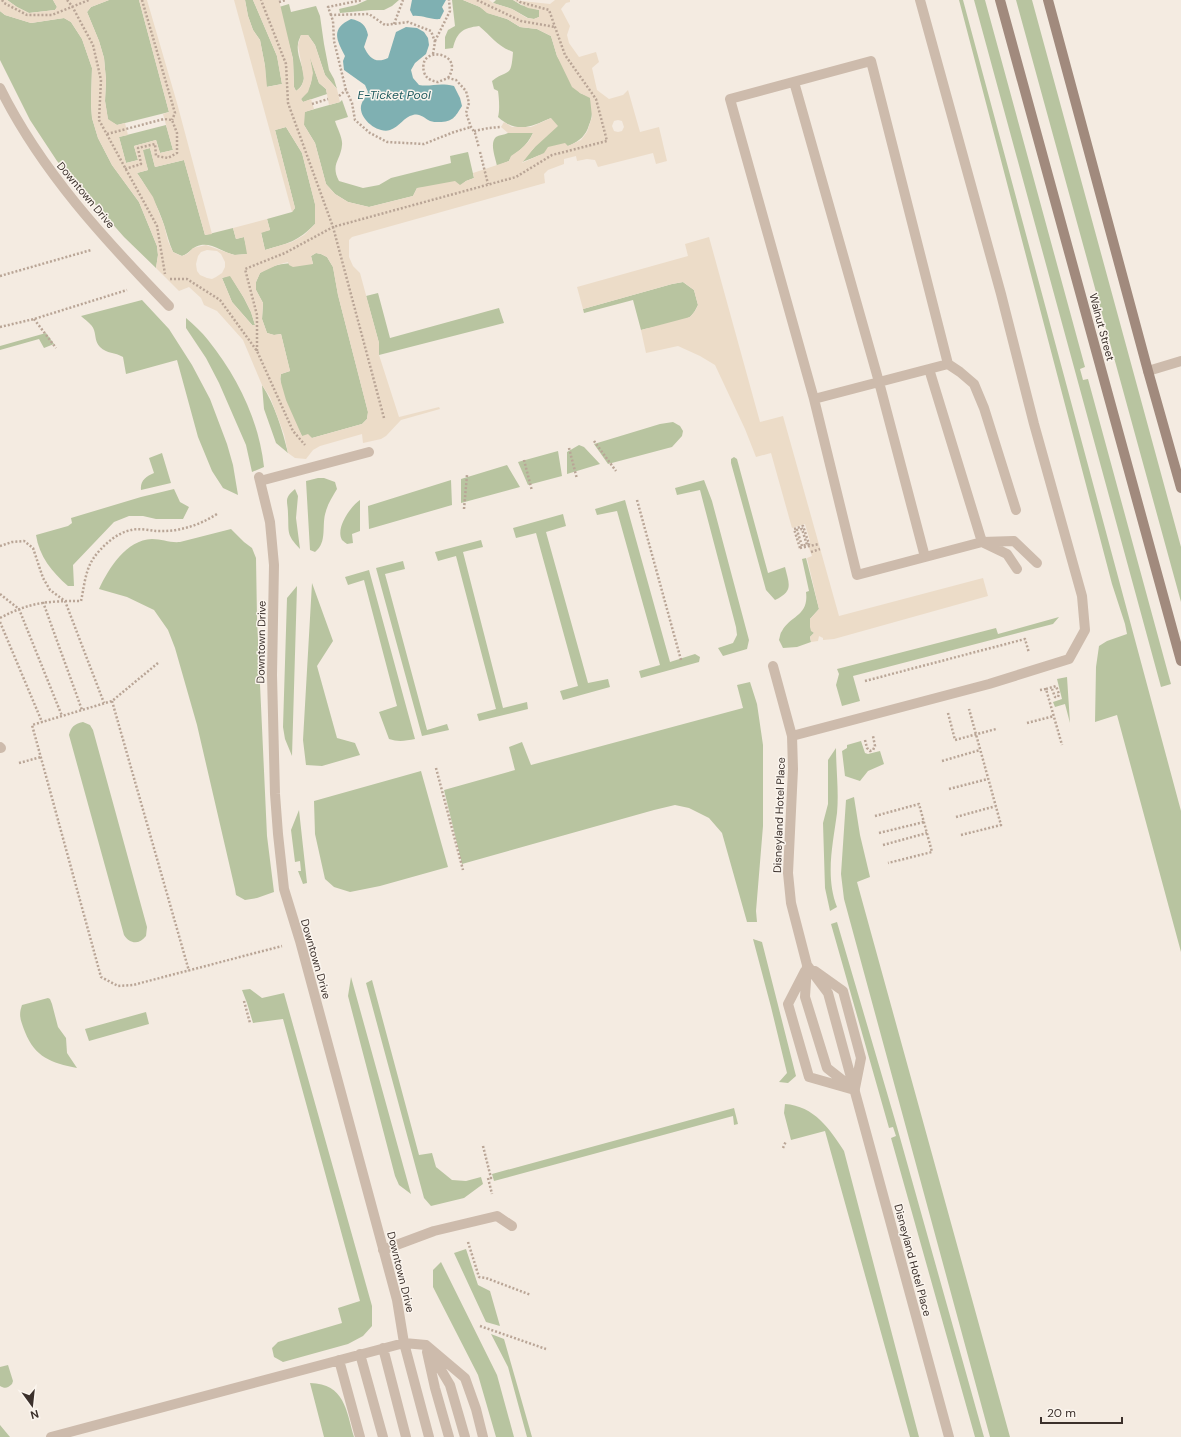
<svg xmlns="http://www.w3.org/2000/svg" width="1181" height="1437" viewBox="0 0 1181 1437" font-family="'DM Sans',sans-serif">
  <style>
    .green { fill: #b8c4a0 }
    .plaza { fill: #ecdcc8; fill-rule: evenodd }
    .water { fill: #7fb0b2 }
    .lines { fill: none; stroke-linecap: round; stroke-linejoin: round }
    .path { stroke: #b9a596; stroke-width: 2.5; stroke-dasharray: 2 2; stroke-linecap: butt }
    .lane { stroke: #cdbbac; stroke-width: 10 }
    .street { stroke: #cdbbac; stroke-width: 10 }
    .secondary { stroke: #a18a7d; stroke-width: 10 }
    .path-bridge { stroke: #b9a596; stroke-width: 2.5; stroke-dasharray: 2 2; stroke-linecap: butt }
    .labels { text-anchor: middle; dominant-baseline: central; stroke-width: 3; stroke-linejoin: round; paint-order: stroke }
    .street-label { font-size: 11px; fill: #3b302b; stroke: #fbf5ee }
    .water-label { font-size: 12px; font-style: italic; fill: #1f5a5e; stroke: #fbf5ee }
  </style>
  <rect width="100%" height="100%" fill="#f4ebe1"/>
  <path class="green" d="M 7,0 L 53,0 L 57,7 L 55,10 L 29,13 L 17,7 Z
    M 109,0 L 139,0 L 169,112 L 117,125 L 108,120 L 105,101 L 106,80 L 104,58 L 99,41 L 87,12 L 91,7 Z
    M 245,0 L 253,0 L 277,56 L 282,84 L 266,87 L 265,66 L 260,40 L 253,30 L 248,16 Z
    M 367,0 L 399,0 L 392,6 L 384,10 L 371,10 L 340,13 L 339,9 L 356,5 Z
    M 452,0 L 463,0 L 480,7 L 488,13 L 507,19 L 520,27 L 537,29 L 551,36 L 557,56 L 580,93 L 590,97 C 593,107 593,116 589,125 C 583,146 562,147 544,154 C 536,156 528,160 520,163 L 534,148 L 551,118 C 530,127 517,134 498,117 C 500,110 499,98 498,91 L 494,89 L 492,81 C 509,68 511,79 513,52 C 497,46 492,37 479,26 C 463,28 457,32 453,48 L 445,49 L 445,37 L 448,30 L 455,26 Z
    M 496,0 L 513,0 L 521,5 L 539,10 L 539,17 L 534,19 L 528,18 L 512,9 L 493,3 Z
    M 959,0 L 963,0 L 1181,811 L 1181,952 L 1117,715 L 1095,722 L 1096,667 L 1099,646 L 1107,641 L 1127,634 L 1125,624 L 1112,584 Z
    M 974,0 L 985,0 L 1085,367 L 1080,369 L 1083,380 L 1088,379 L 1171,684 L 1161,687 Z
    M 1016,0 L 1032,0 L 1181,547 L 1181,602 Z
    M 289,4 L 291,12 L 316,6 L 320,16 L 324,44 L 329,70 L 334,79 L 337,89 L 325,75 L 315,45 L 308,35 L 301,35 C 300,38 298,41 298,44 C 295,61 314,78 296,91 L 294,87 L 293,59 L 279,7 Z
    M 0,11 L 5,15 L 31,23 L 64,18 L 71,22 L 82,39 L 92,68 L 91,104 L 92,118 L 98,138 L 112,165 L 139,202 L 157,246 L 158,255 L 156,268 L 124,237 L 57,161 L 30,120 L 0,60 Z
    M 309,54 L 319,83 L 326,89 L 327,94 L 303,102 L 301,99 C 315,83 313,74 309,54 Z
    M 342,100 L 348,117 L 335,121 C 337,128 343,138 342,145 C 341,160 330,164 339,181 L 363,188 L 379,185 L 391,178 L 451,163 L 450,156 L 468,152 L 474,178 L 466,181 L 460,186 L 417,188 L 413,196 L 369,207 L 348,202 L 335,194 L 326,184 L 315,143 L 304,125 L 304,112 L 340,102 Z
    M 166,125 L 173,150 L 160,153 L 156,140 L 134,146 L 138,160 L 126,163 L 119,137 Z
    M 286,127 L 302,153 L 315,204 L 315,224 C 297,242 289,243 265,250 L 261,232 L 270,230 L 267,219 L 292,212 L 295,208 L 275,130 Z
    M 508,133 L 533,133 C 530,139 526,145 521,149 C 516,154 511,155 509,161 L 497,166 C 496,159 489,143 496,137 C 499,135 504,135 508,133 Z
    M 150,148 L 155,167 L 184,160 L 205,235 L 233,228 L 236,239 L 244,237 L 248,254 C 244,254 239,255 235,255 C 224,253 213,243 201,245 C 193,246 190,253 182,256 L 173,252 C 169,243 167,234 164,225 C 158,206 148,189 137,173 L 148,170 L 142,150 Z
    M 316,253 L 321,254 L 327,257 L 333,267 L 338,295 L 368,412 L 367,419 L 362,424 L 312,438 L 302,436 C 295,422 277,388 281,374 L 290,371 L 281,334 L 274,335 L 267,333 L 262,319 L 263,303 L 256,290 L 256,282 L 260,273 C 277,261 293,263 313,264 L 311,256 Z
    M 230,275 L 244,298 L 251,312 L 255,325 L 253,326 L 232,302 L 222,278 Z
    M 683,282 L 694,290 L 698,305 C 696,309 694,313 691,316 C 683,323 652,327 641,330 L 633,300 L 584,313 L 583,309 L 672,284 Z
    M 378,293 L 390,338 L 499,308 L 504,323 L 379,355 L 379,343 L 366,296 Z
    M 142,300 L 169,329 L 192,365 L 210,399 L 227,444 L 233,465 L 238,495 L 223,488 L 212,471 L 198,437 L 177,360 L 126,374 L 123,357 C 115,352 107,354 100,347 C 95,342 96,336 94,330 C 92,324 85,320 81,316 Z
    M 186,318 C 194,325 202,332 208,340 C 237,376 259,420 264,467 L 252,472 L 246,445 L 219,383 L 206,358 L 186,328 Z
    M 46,333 L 54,344 L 44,348 L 39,339 L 0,350 L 0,346 Z
    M 262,385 C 275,405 282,429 288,453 L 276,443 L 264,409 Z
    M 673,422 L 680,426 L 683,431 L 682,436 L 672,447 L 608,464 L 594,444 L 660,424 Z
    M 579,445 L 584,447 L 600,464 L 567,474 L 567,452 Z
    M 558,451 L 562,476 L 528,485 L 518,462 Z
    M 162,453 L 171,483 L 141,490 C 140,481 146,476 154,473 L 149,458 Z
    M 734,457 L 737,459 L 768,573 L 785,567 C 789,584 794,591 775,600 L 766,590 L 731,463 L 731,459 Z
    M 507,465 L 520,487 L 461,503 L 461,479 Z
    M 318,478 L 324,478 L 335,482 L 337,489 C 333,496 328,503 326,511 C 321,525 328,542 315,552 L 310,550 L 306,481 Z
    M 451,480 L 452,505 L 369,529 L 368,506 Z
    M 704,480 L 712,501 L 749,640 L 747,649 L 723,656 L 718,648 L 733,643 L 737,635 L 736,627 L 700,490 L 677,495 L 675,488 Z
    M 174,489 L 180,502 L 189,507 L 183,519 L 156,519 L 143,516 L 129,516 L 114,522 L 73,565 L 74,586 L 68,586 C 52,572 39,556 36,535 L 68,526 L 72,523 L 71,518 L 141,497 Z
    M 295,489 L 298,496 L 296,518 L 300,549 C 286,534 289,533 288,514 C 288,501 283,499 295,489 Z
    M 360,500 L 360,531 L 352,534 L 353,543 L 347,544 C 346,543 344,542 342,540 C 335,528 351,506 360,500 Z
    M 625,500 L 670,662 L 695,654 L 700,657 L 699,662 L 641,678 L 639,671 L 660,665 L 617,511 L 597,515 L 595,509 Z
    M 563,514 L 566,526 L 546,532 L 588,683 L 608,679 L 610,687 L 563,700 L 560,691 L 578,686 L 536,533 L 516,538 L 513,528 Z
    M 231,529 L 244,542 L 252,548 L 256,558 L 257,619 L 267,836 L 274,892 L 257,898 L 245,900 L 236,895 L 235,889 L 197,725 L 175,648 L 168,630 L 154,610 L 127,597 L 99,589 C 109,568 126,540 152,539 C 162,539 170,543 180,542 Z
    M 481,540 L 483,547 L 463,552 L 503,708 L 527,702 L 528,709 L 479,721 L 477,714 L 496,709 L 456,556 L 438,561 L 435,552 Z
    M 806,558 L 819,609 L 810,619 L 814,633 L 810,637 L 811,642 L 797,647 L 783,648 L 779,640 C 780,637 780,633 782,631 C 791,615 809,616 806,592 L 809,591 L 802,559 Z
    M 403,561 L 405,569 L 385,574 L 427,730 L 447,724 L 449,730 L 422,736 L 376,568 Z
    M 369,570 L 415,739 C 405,741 398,742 389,739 L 379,712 L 397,706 L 364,580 L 348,585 L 345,577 Z
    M 312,583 L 333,641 L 317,666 L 337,738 L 355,743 L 360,755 L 322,766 L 306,765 L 303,740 Z
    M 297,586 L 292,756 L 285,739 L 283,727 L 287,598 Z
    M 1059,617 L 1053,624 L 853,676 L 860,701 L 842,706 L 836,685 L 839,674 L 837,669 L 996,628 L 998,634 Z
    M 1067,677 L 1070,723 L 1065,704 L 1055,707 L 1053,702 L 1062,699 L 1057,679 Z
    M 750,682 L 757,704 L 763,745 L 763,826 L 756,911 L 757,922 L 747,922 L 722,833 L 709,818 L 689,808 L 675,805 L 654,810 L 462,864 L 444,790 L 515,770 L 509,747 L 522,742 L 531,765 L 743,708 L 737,685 Z
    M 83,722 L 90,725 L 93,730 L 147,927 L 146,936 C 139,945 130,944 124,935 L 69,735 C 71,727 74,724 83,722 Z
    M 861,741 L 865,753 L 868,754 L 880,751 L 884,764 L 868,771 L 860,781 L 845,776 L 842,751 L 847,748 L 847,745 Z
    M 836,748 C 836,769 839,791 837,813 C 833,844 825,876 837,907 L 830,911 L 825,888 L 823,823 L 828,804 L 828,760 Z
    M 421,771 L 448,867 L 380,886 L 350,892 L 334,887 L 325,879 L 315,834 L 314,801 Z
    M 854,797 L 860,835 L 870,877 L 857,882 L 1010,1437 L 990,1437 L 844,899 L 841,874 L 846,800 Z
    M 299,810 L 307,883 L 303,884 L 298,871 L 301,871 L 300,861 L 295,862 L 291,830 Z
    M 837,922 L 897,1127 L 984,1437 L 975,1437 L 891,1138 L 896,1136 L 893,1127 L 889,1128 L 831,924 Z
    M 753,939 L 762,942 L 796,1076 L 788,1083 L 779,1082 L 787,1073 L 771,1007 Z
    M 351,977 L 411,1194 L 399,1185 L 395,1176 L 348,996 Z
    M 372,980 L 419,1155 L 432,1153 L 436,1167 L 452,1180 L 466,1181 L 481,1177 L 483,1184 L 464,1198 L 431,1206 L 424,1198 L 366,983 Z
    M 250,989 L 262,998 L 284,993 L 372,1306 L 372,1326 L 363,1336 L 348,1344 L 283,1362 L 274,1357 L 272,1348 L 278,1342 L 342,1323 L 338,1308 L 360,1301 L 283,1019 L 253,1023 L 247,1003 L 242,990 Z
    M 48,998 L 50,999 L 52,1004 L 58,1027 L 66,1038 L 67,1053 L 77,1068 C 51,1063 35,1057 25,1032 C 21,1021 18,1016 22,1005 Z
    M 146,1012 L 149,1024 L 89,1041 L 85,1029 Z
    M 785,1104 C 814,1106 830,1129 844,1151 L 919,1437 L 910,1437 L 825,1131 L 791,1140 L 784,1113 Z
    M 734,1108 L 738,1124 L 734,1125 L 733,1116 L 494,1181 L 492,1174 Z
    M 466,1249 L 478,1285 L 490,1291 L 500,1326 L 486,1322 L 454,1253 Z
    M 441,1262 L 497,1375 L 514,1437 L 496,1437 L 478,1375 L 433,1287 L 433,1270 Z
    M 491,1334 L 504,1339 L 532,1437 L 527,1437 L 508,1367 Z
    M 8,1365 L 13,1381 L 12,1384 C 8,1388 5,1389 0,1386 L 0,1367 Z
    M 310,1383 C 345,1384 346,1410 354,1437 L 324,1437 Z
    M 0,1425 L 10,1437 L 0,1437 Z"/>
  <path class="plaza" d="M 0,0 L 7,0 L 17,7 L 29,13 L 55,10 L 57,7 L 53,0 L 109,0 L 91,7 L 87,12 L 99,41 L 104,58 L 106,80 L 105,101 L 108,119 L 117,125 L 125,123 L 128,135 L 119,137 L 126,163 L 138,160 L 134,146 L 156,140 L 160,153 L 173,150 L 163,114 L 169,112 L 139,0 L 147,0 L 177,103 L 212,234 L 205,235 L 184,160 L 155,167 L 150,148 L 143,150 L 148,170 L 137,173 L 153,197 L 164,225 L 168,241 L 173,252 L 179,255 L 182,256 L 187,254 L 193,248 L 206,245 L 234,255 L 247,254 L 244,237 L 236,239 L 233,228 L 267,219 L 270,230 L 261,233 L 265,250 L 292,242 L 304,235 L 315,224 L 315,204 L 302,153 L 286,127 L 275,130 L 295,208 L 292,212 L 234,0 L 245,0 L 248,16 L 253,30 L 260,40 L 265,66 L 267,87 L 282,84 L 277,56 L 253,0 L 279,0 L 293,59 L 294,87 L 296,91 L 301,87 L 304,79 L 298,45 L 301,35 L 308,35 L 315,45 L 325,75 L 337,89 L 340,102 L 329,105 L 326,89 L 319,83 L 310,58 L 313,73 L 311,83 L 308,92 L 301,99 L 303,102 L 311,99 L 314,109 L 305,112 L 304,125 L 315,143 L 326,184 L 335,194 L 348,202 L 369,207 L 413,196 L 417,188 L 455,181 L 460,185 L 466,181 L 474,178 L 473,173 L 509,161 L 511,156 L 521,149 L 529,141 L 533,133 L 508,133 L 501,127 L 504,122 L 512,127 L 531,127 L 551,118 L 558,126 L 534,148 L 522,163 L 544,153 L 548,147 L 565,143 L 568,146 L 581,140 L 587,132 L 592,117 L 590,98 L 580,93 L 572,87 L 557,56 L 551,36 L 537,29 L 520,27 L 507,19 L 487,13 L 480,7 L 463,0 L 489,0 L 493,3 L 512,9 L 527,18 L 534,19 L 539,17 L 539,10 L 528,8 L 513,0 L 550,4 L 555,0 L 570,0 L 570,2 L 566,3 L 561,9 L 570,26 L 567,35 L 569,43 L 579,57 L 596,52 L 599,62 L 592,68 L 597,90 L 609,99 L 623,95 L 628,90 L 640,132 L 659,127 L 667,161 L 656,164 L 653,153 L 598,167 L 595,160 L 587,159 L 577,161 L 576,156 L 564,159 L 564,164 L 548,170 L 544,174 L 545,183 L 352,237 L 349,240 L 349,257 L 353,266 L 360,273 L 379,343 L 379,355 L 399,417 L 439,407 L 440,409 L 401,420 L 386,436 L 381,439 L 363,443 L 362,434 L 320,446 L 313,450 L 306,459 L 295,458 L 288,453 L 284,434 L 270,397 L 262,385 L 243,340 L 217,311 L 204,305 L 201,298 L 189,287 L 179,291 L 156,268 L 158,255 L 157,246 L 139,202 L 112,165 L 98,138 L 92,118 L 91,104 L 92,68 L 82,39 L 71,22 L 64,18 L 31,23 L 5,15 L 0,11 ZM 618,120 L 622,121 L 624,127 L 622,131 L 618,132 L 614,131 L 612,126 L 614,121 ZM 207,250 L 217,251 L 221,254 L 225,262 L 225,267 L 222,273 L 216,277 L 212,279 L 207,278 L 200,275 L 197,271 L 196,264 L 198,256 L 201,252 ZM 316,253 L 321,254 L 327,257 L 333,267 L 338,295 L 368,412 L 367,419 L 362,424 L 312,438 L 308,434 L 302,436 L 286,400 L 280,379 L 281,374 L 290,371 L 281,334 L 274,335 L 267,333 L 262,319 L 263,303 L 256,290 L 256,282 L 260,273 L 277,265 L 288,262 L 289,265 L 293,267 L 313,264 L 311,256 ZM 230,276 L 244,298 L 251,312 L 255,325 L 252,325 L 232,302 L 222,278 Z
    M 709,237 L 760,422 L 783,416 L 839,616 L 983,578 L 988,596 L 834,639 L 823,640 L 823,638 L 819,636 L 818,641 L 811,642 L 810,637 L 814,633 L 811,631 L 810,627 L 810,619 L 819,609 L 807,558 L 812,556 L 809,548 L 810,541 L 805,524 L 792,528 L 771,453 L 756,457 L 745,429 L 715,365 L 700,356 L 678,346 L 646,353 L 641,330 L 690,317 L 695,311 L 698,305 L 694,290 L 683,282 L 672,284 L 583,309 L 577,287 L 688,256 L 685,244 Z"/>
  <path class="water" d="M 412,0 L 446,0 L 442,7 L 444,11 L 440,19 C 430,20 423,15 413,16 L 410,10 Z
    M 351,19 C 361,21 366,25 368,35 L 364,47 C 369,58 376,64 388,58 L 396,32 L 406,27 L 417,28 L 424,32 L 428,38 L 429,45 L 426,54 L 415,63 L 411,70 L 413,78 L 419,85 C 432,87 438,82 454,86 L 460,98 L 462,106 C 455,117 453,122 439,122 C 435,122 433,122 430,121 C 424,118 420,113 413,115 C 404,117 399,127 390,130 C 378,134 359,119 361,106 C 362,101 366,96 368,92 L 365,85 L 344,70 L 343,61 L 345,56 C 337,40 330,29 351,19 Z"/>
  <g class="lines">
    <path class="path" d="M 2,0 L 4,3 L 27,15 L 52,15 L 89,0
      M 67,0 L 72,6 L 93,45 L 101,80 L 99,120 L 157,226 L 165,274
      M 142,0 L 175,113 L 172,120
      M 477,0 L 521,21 L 555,27
      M 279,2 L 286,0
      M 331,15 L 328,7 L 362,0
      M 394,24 L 403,0
      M 435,41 L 450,11 L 449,0
      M 433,54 L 435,42 L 431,31 L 408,22 L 385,25 L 369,14 L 331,15 L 333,21 L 334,41 L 346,90 L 352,103 L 355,120 L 370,133 L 387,142 L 424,144 L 454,132 L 471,127
      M 448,78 C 466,52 417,44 424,72 C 426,79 432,81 438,82 L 448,78 L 456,80 L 466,91 L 469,103 L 466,113 L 471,127 L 475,133 L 479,148
      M 339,96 L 346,90
      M 312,104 L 328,99
      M 474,131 L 489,128 L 501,127
      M 107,134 L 164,119 L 172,120 L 177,133 L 177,153 L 168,158 L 156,156 L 155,144 L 138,148 L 141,164 L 125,169
      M 480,152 L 488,184
      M 0,276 L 91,250
      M 170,279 L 187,279 L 220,300 L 257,351 L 293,431 L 305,445
      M 34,319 L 56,348
      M 0,327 L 34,319 L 127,290
      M 257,351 L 257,315 L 245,269 L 285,253 L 333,227 L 288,103 L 286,64 L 261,0
      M 384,418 L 333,227 L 516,177 L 552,155 L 607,141 L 596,99 L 565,55 L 549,10 L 520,2 L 517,0
      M 594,441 L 616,471
      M 569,448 L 577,479
      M 524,460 L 532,491
      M 637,500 L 681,660
      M 464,509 L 467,475
      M 0,546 L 12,542 L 24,541 L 33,548 L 43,578 L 50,590 L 65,601 L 104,703
      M 802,546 L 797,530 L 802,529 L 807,545
      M 800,548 L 819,544
      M 811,552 L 820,549
      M 0,594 L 19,609 L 62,716
      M 43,602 L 82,710
      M 0,618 C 30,602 48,601 81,601 C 84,588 85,571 93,559 C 101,547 116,533 131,530 C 138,528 148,530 156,531 C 178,532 198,526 217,514
      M 0,622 L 42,722
      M 158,663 L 112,701 L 32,725 L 101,977 L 118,986 L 133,985 L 282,946
      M 865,681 L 1025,639 L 1029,653
      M 1046,689 L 1056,686 L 1059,694 L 1058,697 L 1055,697 L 1052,689
      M 1040,690 L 1046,689 L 1062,745
      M 112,701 L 189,971
      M 948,713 L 955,740 L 996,729
      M 1027,723 L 1054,716
      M 865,740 L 867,748 L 870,751 L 873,750 L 875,746 L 873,736
      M 942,761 L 980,750
      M 19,763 L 41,757
      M 436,768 L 463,870
      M 949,789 L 988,779
      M 875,816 L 919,804 L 932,852 L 888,863
      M 956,817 L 996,806
      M 879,833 L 924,822
      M 961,835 L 1001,825 L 969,709
      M 883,845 L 927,833
      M 244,1001 L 250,1023
      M 483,1146 L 491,1178 L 488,1178 L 492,1194
      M 783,1148 L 786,1141
      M 468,1242 L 479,1277 L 486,1278 L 531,1295
      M 480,1326 L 546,1349"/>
    <path class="lane" d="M 794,82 L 879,382 L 925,557
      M 929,369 L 982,542 L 1007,554 L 1017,569
      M 814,399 L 948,364
      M 259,477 L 270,522 L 274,565 L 272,675 L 275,794 L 278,834 L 284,889 L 300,941 L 397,1300 L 404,1343 L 429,1437
      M 260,481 L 369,452
      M 1016,510 L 984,408 L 974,384 L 960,372 L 948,364 L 871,61 L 730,99 L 814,399 L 857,575 L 982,542 L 1014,541 L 1037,563
      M 773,666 L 792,736 L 793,769 L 788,873 L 791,903 L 807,965 L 805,997 L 827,1068 L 855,1090
      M 792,736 L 989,684 L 1069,659 L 1085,630 L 1082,596 L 1034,424 L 1001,294 L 920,0
      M 807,965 L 828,993 L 949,1437
      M 805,971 L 788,1004 L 809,1077 L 851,1089
      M 815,971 L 843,991 L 861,1058 L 855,1088
      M 383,1250 L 434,1231 L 497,1216 L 512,1226
      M 383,1348 L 406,1437
      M 427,1352 L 435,1388 L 449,1437
      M 431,1353 L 450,1385 L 465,1437
      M 360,1354 L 383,1437
      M 339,1360 L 360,1437
      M 51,1437 L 404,1343 L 426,1345 L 465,1378 L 476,1409 L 483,1437"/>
    <path class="street" d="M 0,88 C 41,171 105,240 169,306
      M 1148,371 L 1181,361
      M 0,747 L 1,748"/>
    <path class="secondary" d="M 1000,0 L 1181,661
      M 1048,0 L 1148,371 L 1181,488"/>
    <path class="path-bridge" d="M 800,548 L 794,529 L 803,526 L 809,544 L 802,546"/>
  </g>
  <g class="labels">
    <g class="street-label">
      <text transform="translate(86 195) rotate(50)">Downtown Drive</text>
      <text transform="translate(1102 327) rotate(75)">Walnut Street</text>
      <text transform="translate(261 642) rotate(-89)">Downtown Drive</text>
      <text transform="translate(779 815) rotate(-88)">Disneyland Hotel Place</text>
      <text transform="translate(316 959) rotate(74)">Downtown Drive</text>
      <text transform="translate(913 1260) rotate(75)">Disneyland Hotel Place</text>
      <text transform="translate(401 1272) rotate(76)">Downtown Drive</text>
    </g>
    <g class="water-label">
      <text x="394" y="95">E-Ticket Pool</text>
    </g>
  </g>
  <g transform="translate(32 1405) rotate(165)" stroke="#fbf5ee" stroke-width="3" paint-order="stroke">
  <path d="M0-3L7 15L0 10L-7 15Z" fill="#3b302b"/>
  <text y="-6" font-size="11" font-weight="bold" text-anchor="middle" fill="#3b302b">N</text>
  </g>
  <path d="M1041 1417v6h81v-6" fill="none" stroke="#3b302b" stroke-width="2"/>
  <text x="1047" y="1417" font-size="12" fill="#3b302b" stroke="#fbf5ee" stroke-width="3" paint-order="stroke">20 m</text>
</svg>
